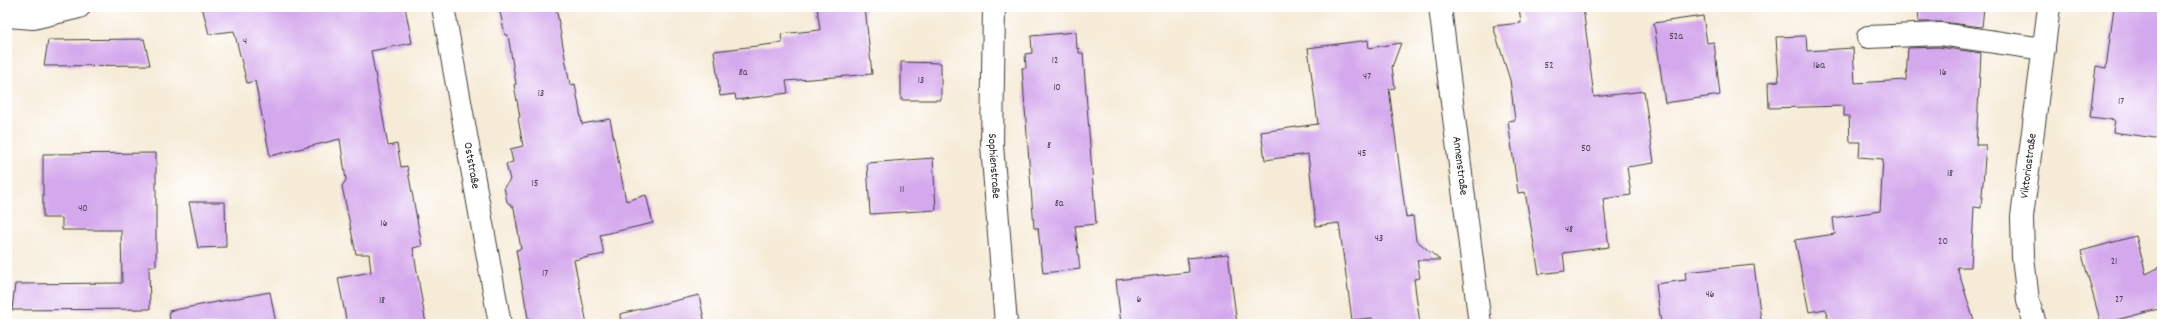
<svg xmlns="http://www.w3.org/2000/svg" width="2169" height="331" viewBox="0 0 2169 331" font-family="Dekko,sans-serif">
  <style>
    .building { fill: #d4a8ec }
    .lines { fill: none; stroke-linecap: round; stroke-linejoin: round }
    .minor-casing { stroke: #3d3b38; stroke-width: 24 }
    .minor { stroke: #fff; stroke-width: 22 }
    .labels { text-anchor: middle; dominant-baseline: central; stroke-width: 3; stroke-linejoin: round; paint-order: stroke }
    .number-label { font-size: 10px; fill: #4a3f50 }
    .street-label { font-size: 12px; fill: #1c1c1c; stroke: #fff }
  </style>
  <rect width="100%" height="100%" fill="#fff"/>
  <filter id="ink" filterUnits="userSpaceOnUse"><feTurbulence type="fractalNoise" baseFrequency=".025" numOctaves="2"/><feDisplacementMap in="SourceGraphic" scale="8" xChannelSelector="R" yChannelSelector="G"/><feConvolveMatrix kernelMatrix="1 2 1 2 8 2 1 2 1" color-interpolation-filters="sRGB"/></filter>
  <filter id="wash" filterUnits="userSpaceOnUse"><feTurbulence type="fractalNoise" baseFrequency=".012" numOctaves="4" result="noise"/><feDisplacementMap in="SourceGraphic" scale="16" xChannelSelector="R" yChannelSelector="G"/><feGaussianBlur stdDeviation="0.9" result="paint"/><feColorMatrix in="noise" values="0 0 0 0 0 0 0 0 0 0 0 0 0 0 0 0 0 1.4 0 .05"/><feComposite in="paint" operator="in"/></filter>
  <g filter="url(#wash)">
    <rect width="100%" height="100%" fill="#f6ebd7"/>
    <g id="blocks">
      <path class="building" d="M 202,7 L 405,7 L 412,43 L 371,51 L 388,146 L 397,144 L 401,167 L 407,166 L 422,246 L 413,248 L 426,324 L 347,324 L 338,278 L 371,272 L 369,254 L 356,254 L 342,186 L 346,180 L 340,139 L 270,156 L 255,81 L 247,83 L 234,31 L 209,34 Z
        M 499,7 L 556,7 L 570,85 L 575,84 L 582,124 L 610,119 L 626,201 L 646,195 L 653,223 L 600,235 L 604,254 L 574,260 L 587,324 L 529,324 L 516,250 L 521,249 L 514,208 L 507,202 L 504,187 L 510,180 L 506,164 L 513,162 L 510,149 L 523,146 L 518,118 L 520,117 L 514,85 L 516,84 L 508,35 L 505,35 Z
        M 817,7 L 865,7 L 872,74 L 786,81 L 788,93 L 736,100 L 735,94 L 720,96 L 714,51 L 782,43 L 781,34 L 820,30 Z
        M 1519,7 L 1583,7 L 1594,97 L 1644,91 L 1654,163 L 1627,167 L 1631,195 L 1603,199 L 1609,247 L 1563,253 L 1565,271 L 1539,274 L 1525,192 L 1518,193 L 1508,121 L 1515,120 L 1510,80 L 1493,26 L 1521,23 Z
        M 1919,7 L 1984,7 L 1982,27 L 1942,22 L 1918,22 Z
        M 2114,7 L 2162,7 L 2162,139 L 2113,132 L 2115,120 L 2090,117 L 2096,66 L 2106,68 Z
        M 1703,16 L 1707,43 L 1714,42 L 1720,95 L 1665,103 L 1654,23 Z
        M 1076,32 L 1077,49 L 1079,48 L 1079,53 L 1083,53 L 1096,224 L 1075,226 L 1080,269 L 1043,273 L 1038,228 L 1034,228 L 1022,68 L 1026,68 L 1025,54 L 1032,53 L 1031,36 Z
        M 1806,36 L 1807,51 L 1853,48 L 1855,83 L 1906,80 L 1908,48 L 1939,47 L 1981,53 L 1976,145 L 1986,145 L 1981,208 L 1974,207 L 1971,267 L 1957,267 L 1975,324 L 1830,324 L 1825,309 L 1809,312 L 1795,240 L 1835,234 L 1833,218 L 1880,211 L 1883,159 L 1859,157 L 1860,142 L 1850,142 L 1849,116 L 1844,116 L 1844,106 L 1769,108 L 1768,82 L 1779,81 L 1776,37 Z
        M 144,39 L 150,65 L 44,66 L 48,40 Z
        M 1368,40 L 1369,48 L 1401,43 L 1392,67 L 1395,88 L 1389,89 L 1406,217 L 1413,216 L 1416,240 L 1440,260 L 1417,260 L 1420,278 L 1414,279 L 1420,324 L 1373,324 L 1372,318 L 1352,320 L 1339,223 L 1316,226 L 1308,154 L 1265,160 L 1261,132 L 1318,124 L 1308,48 Z
        M 901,62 L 941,63 L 941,100 L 901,100 Z
        M 156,153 L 156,266 L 149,266 L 150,309 L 12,310 L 15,284 L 122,283 L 121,230 L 62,230 L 62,218 L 43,218 L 43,154 Z
        M 933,158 L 936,210 L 870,214 L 867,163 Z
        M 189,202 L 225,202 L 226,247 L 198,248 Z
        M 2136,236 L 2146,274 L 2162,266 L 2162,308 L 2101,324 L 2081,251 Z
        M 1228,254 L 1237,324 L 1121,324 L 1116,280 L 1189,272 L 1187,258 Z
        M 1754,265 L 1761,320 L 1734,324 L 1661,324 L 1656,284 L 1686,280 L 1685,272 Z
        M 270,292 L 276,324 L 170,324 L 169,311 Z
        M 699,295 L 705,324 L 621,324 L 620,314 Z"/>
    </g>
  </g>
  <g filter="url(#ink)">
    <use href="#blocks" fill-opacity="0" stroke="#3d3b38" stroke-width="1"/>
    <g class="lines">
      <g class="minor-casing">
        <g id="minor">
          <path id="s1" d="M 443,7 L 500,324"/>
          <path id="s2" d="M 994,7 L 992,145 L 1006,324"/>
          <path id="s3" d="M 1440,7 L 1480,324"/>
          <path d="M 7,16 L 33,18 L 79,7"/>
          <path d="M 1868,37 L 1940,34 L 2044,49"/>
          <path id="s4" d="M 2035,324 L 2028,301 L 2023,257 L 2022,217 L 2049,7"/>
        </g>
      </g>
      <use href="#minor" class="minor"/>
    </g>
  </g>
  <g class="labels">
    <g class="number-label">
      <text x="1676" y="37">52a</text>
      <text x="245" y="42">4</text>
      <text x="1055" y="61">12</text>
      <text x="1549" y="66">52</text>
      <text x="1819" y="66">16a</text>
      <text x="743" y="73">8a</text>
      <text x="1943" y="73">16</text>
      <text x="1367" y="77">47</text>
      <text x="921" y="81">13</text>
      <text x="1057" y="88">10</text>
      <text x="541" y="94">13</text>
      <text x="2121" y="102">17</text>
      <text x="1049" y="146">8</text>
      <text x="1586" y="149">50</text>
      <text x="1362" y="154">45</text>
      <text x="1950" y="174">18</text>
      <text x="535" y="184">15</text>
      <text x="902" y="190">11</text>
      <text x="1059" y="204">8a</text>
      <text x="83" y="209">40</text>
      <text x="384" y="224">16</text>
      <text x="1569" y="230">48</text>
      <text x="1379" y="239">43</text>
      <text x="1943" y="242">20</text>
      <text x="2114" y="262">21</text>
      <text x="545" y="274">17</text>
      <text x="1710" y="295">46</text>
      <text x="1139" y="300">6</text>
      <text x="2119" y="300">27</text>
      <text x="382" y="301">18</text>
    </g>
    <g class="street-label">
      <text stroke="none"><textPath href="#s3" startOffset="160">Annenstraße</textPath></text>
      <text stroke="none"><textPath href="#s1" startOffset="161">Oststraße</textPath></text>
      <text stroke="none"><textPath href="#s2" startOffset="159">Sophienstraße</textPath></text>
      <text stroke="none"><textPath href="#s4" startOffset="160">Viktoriastraße</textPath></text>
    </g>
  </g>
  <rect width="2169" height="331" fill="none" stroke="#fff" stroke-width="24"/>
</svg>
